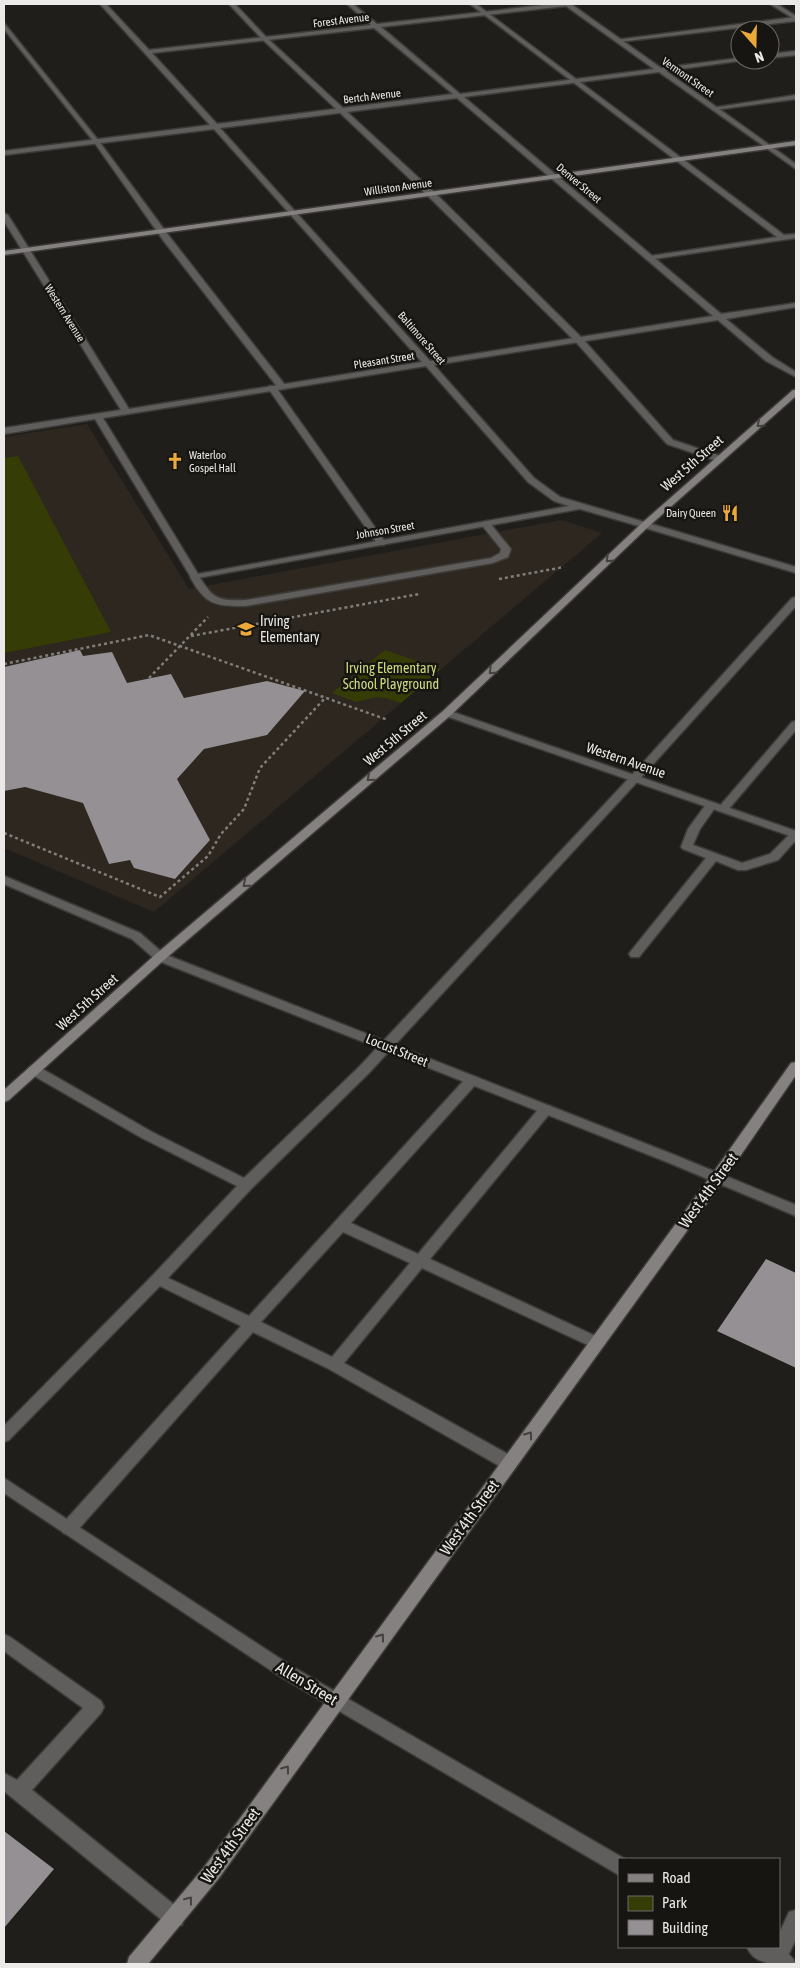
<svg xmlns="http://www.w3.org/2000/svg" width="800" height="1968" viewBox="0 0 800 1968" font-family="'Asap Condensed',sans-serif">
  <style>
    .built { fill: #2d271f }
    .green { fill: #353c05 }
    .building { fill: #949093 }
    .lines { fill: none; stroke-linecap: round; stroke-linejoin: round }
    .service-casing { stroke: #3d3b38; stroke-width: 3 }
    .minor-casing { stroke: #3d3b38; stroke-width: 3 }
    .tertiary-casing { stroke: #3d3b38; stroke-width: 3 }
    .secondary-casing { stroke: #3d3b38; stroke-width: 3 }
    .path { stroke: #807e7b; stroke-width: 2.5; stroke-dasharray: 3 3; stroke-linecap: butt }
    .service { fill: #605d5d; fill-rule: evenodd }
    .minor { fill: #605d5d; fill-rule: evenodd }
    .tertiary { fill: #605d5d; fill-rule: evenodd }
    .secondary { fill: #858181; fill-rule: evenodd }
    .oneway { stroke: #43403e }
    .labels { text-anchor: middle; dominant-baseline: central; stroke-width: 5; stroke-linejoin: round; paint-order: stroke }
    .far-street-label { font-size: 11px; fill: #eceae8; stroke: #171512 }
    .far-poi-label { font-size: 11px; fill: #eceae8; stroke: #171512; text-anchor: start }
    .street-label { font-size: 14px; fill: #eceae8; stroke: #171512 }
    .poi-label { font-size: 14px; fill: #eceae8; stroke: #171512; text-anchor: start }
    .park-label { font-size: 14px; fill: #cddc7c; stroke: #171512 }
    .near-street-label { font-size: 16px; fill: #eceae8; stroke: #171512 }
  </style>
  <rect width="100%" height="100%" fill="#201e1b"/>
  <path class="built" d="M 87,424 L 189,589 L 562,520 L 602,533 L 154,912 L 4,848 L 4,437 Z"/>
  <path class="green" d="M 18,456 L 111,632 L 4,653 L 4,458 Z
    M 385,650 L 441,669 L 401,703 L 386,698 L 377,697 L 356,702 L 332,693 Z"/>
  <path class="building" d="M 80,650 L 83,656 L 112,652 L 127,683 L 171,674 L 184,698 L 267,681 L 305,691 L 267,735 L 204,749 L 177,779 L 210,840 L 175,879 L 134,868 L 130,860 L 109,864 L 83,803 L 25,787 L 4,791 L 4,667 Z
    M 766,1259 L 796,1273 L 796,1368 L 717,1331 Z
    M 4,1831 L 54,1869 L 4,1928 Z"/>
  <g class="lines">
    <g class="service-casing">
      <path id="service" d="M 229,4 L 235,4 L 266,37 L 434,192 L 581,337 L 673,440 L 723,457 L 723,461 L 717,461 L 667,444 L 575,341 L 428,196 L 262,39 Z
        M 470,4 L 476,4 L 784,235 L 796,234 L 796,238 L 647,260 L 647,256 L 650,256 L 777,237 Z
        M 796,17 L 796,21 L 618,42 L 615,40 Z
        M 4,23 L 98,140 L 169,236 L 285,385 L 285,389 L 279,389 L 163,240 L 94,142 L 4,29 Z
        M 796,95 L 796,99 L 714,110 L 711,108 Z
        M 269,386 L 275,386 L 386,543 L 384,545 L 378,545 L 268,388 Z
        M 486,521 L 489,522 L 511,549 L 508,557 L 493,563 L 246,606 C 215,607 205,604 190,577 L 192,575 L 198,575 C 214,599 216,601 246,600 L 491,558 L 500,553 L 501,549 L 481,524 Z
        M 796,597 L 796,606 L 638,781 L 369,1073 L 251,1189 L 168,1278 L 249,1316 L 467,1077 L 477,1077 L 479,1080 L 477,1083 L 351,1223 L 418,1254 L 541,1106 L 551,1106 L 553,1109 L 551,1112 L 430,1259 L 602,1339 L 604,1343 L 602,1347 L 597,1349 L 592,1347 L 422,1268 L 344,1363 L 515,1458 L 517,1463 L 515,1468 L 509,1469 L 503,1468 L 329,1369 L 253,1332 L 75,1533 L 69,1535 L 63,1533 L 61,1528 L 63,1523 L 241,1326 L 160,1286 L 9,1440 L 4,1442 L 4,1426 L 153,1275 L 237,1186 L 142,1138 L 29,1073 L 27,1070 L 29,1067 L 39,1067 L 152,1132 L 244,1178 L 359,1067 L 630,777 L 792,598 ZM 343,1232 L 410,1263 L 332,1357 L 261,1322 Z
        M 796,721 L 796,730 L 727,811 L 719,811 L 717,809 L 719,807 L 792,722 Z
        M 711,802 L 717,805 L 700,829 L 693,845 L 742,863 L 770,854 L 791,833 L 796,832 L 796,840 L 778,860 L 746,870 L 738,870 L 716,861 L 639,957 L 631,957 L 629,954 L 631,951 L 706,858 L 683,849 L 681,847 L 688,829 L 707,803 Z
        M 4,1634 L 10,1637 L 101,1701 L 104,1707 L 101,1713 L 32,1790 L 182,1911 L 184,1918 L 182,1925 L 175,1927 L 168,1925 L 4,1791 L 4,1773 L 17,1780 L 83,1708 L 4,1651 Z
        M 796,1910 L 796,1939 L 784,1964 L 765,1964 L 772,1947 L 779,1947 L 779,1934 L 789,1912 Z"/>
    </g>
    <g class="minor-casing">
      <path id="minor" d="M 100,4 L 106,4 L 149,50 L 371,25 L 347,4 L 353,4 L 377,24 L 553,4 L 571,4 L 661,68 L 740,58 L 740,60 L 745,60 L 666,71 L 796,164 L 796,169 L 659,72 L 464,97 L 721,314 L 796,303 L 796,307 L 726,319 L 772,357 L 796,372 L 796,377 L 766,361 L 718,320 L 434,365 L 534,478 L 560,497 L 648,523 L 648,527 L 642,527 L 580,509 L 192,579 L 95,419 L 4,434 L 4,428 L 121,410 L 4,221 L 4,213 L 8,215 L 129,409 L 422,362 L 214,129 L 4,155 L 4,151 L 210,125 ZM 566,6 L 654,69 L 460,94 L 381,27 ZM 374,28 L 453,94 L 217,124 L 152,53 ZM 457,98 L 713,316 L 430,361 L 220,128 ZM 426,366 L 528,482 L 554,501 L 569,506 L 198,574 L 103,418 Z
        M 770,4 L 777,4 L 796,16 L 796,20 Z
        M 796,51 L 796,55 L 770,58 L 770,54 Z
        M 447,710 L 796,831 L 796,838 L 443,715 L 442,713 Z
        M 4,876 L 140,933 L 164,954 L 677,1156 L 796,1205 L 796,1216 L 667,1162 L 156,960 L 132,939 L 4,884 Z
        M 4,1478 L 293,1667 L 625,1859 L 619,1859 L 619,1875 L 281,1677 L 4,1493 Z
        M 747,1947 C 764,1947 788,1945 796,1964 C 779,1965 754,1966 747,1947 Z"/>
    </g>
    <g class="tertiary-casing">
      <path id="tertiary" d="M 645,522 L 796,567 L 796,573 L 642,527 L 640,525 Z"/>
    </g>
    <g class="secondary-casing">
      <path id="secondary" d="M 796,141 L 796,145 L 4,255 L 4,251 Z
        M 793,390 L 796,390 L 796,396 L 648,527 L 451,715 L 164,960 L 9,1100 L 4,1102 L 4,1090 L 156,954 L 443,711 L 642,523 Z
        M 796,1062 L 796,1075 L 723,1181 L 219,1878 L 148,1964 L 127,1964 L 129,1957 L 205,1866 L 713,1173 L 791,1063 Z"/>
    </g>
    <path class="path" d="M 499,579 L 564,567
      M 191,636 L 419,594
      M 4,664 L 149,635 L 388,720
      M 149,678 L 208,617
      M 4,833 L 160,897 L 208,856 L 221,834 L 244,809 L 260,768 L 326,697"/>
    <use href="#service" class="service"/>
    <use href="#minor" class="minor"/>
    <use href="#tertiary" class="tertiary"/>
    <use href="#secondary" class="secondary"/>
  </g>
  <defs><path id="oneway-chevron" d="M-2-3.5L2.5 0L-2 3.5" fill="none" stroke-width="1.6" stroke-linecap="round" stroke-linejoin="round" transform="scale(1.25)"/></defs>
  <g class="oneway">
    <use href="#oneway-chevron" transform="translate(760 424) rotate(139)"/>
    <use href="#oneway-chevron" transform="translate(609 559) rotate(136)"/>
    <use href="#oneway-chevron" transform="translate(492 671) rotate(136)"/>
    <use href="#oneway-chevron" transform="translate(370 778) rotate(140)"/>
    <use href="#oneway-chevron" transform="translate(246 884) rotate(140)"/>
    <use href="#oneway-chevron" transform="translate(529 1435) rotate(-54)"/>
    <use href="#oneway-chevron" transform="translate(381 1637) rotate(-54)"/>
    <use href="#oneway-chevron" transform="translate(286 1769) rotate(-54)"/>
    <use href="#oneway-chevron" transform="translate(189 1900) rotate(-52)"/>
  </g>
  <defs>
    <g id="church-bare" transform="scale(1.35)"><path d="M-1.2-6h2.4v3.5h3.3v2.4h-3.3V6h-2.4V-.1h-3.3v-2.4h3.3Z" fill="#eba93a" stroke="#171512" stroke-width="2.5" paint-order="stroke"/></g>
    <g id="restaurant-bare" transform="scale(1.35)"><path d="M-5-6h1v4h1v-4h1v4h1v-4h1v5L-1.5 .5V6h-2V.5L-5-1ZM5-6V6H3V1.5H1.5Q1.5-4 5-6Z" fill="#eba93a" stroke="#171512" stroke-width="2.5" paint-order="stroke"/></g>
    <g id="school-bare" transform="scale(1.35)"><path d="M0-5L7-2L0 1L-7-2ZM-4 1L0 2.5L4 1V4Q0 6-4 4Z" fill="#eba93a" stroke="#171512" stroke-width="2.5" paint-order="stroke"/></g>
  </defs>
  <g fill-rule="evenodd">
    <use href="#church-bare" x="175" y="461"/>
    <use href="#restaurant-bare" x="730" y="513"/>
    <use href="#school-bare" x="246" y="629"/>
  </g>
  <g class="labels">
    <g class="far-street-label">
      <text transform="translate(341 20) rotate(-7)">Forest Avenue</text>
      <text transform="translate(688 77) rotate(35)">Vermont Street</text>
      <text transform="translate(372 96) rotate(-7)">Bertch Avenue</text>
      <text transform="translate(579 183) rotate(40)">Denver Street</text>
      <text transform="translate(398 187) rotate(-8)">Williston Avenue</text>
      <text transform="translate(65 313) rotate(58)">Western Avenue</text>
      <text transform="translate(422 338) rotate(49)">Baltimore Street</text>
      <text transform="translate(384 360) rotate(-9)">Pleasant Street</text>
      <text transform="translate(385 530) rotate(-10)">Johnson Street</text>
    </g>
    <g class="far-poi-label">
      <text x="189" y="455">Waterloo<tspan x="189" dy="13">Gospel Hall</tspan></text>
      <text x="716" y="513" text-anchor="end">Dairy Queen</text>
    </g>
    <g class="street-label">
      <text transform="translate(692 463) rotate(-41)">West 5th Street</text>
      <text transform="translate(395 738) rotate(-40)">West 5th Street</text>
      <text transform="translate(626 760) rotate(19)">Western Avenue</text>
      <text transform="translate(87 1002) rotate(-42)">West 5th Street</text>
      <text transform="translate(397 1050) rotate(22)">Locust Street</text>
    </g>
    <g class="poi-label">
      <text x="260" y="621">Irving<tspan x="260" dy="16">Elementary</tspan></text>
    </g>
    <g class="park-label">
      <text x="391" y="668">Irving Elementary<tspan x="391" dy="16">School Playground</tspan></text>
    </g>
    <g class="near-street-label">
      <text transform="translate(708 1190) rotate(-54)">West 4th Street</text>
      <text transform="translate(469 1517) rotate(-54)">West 4th Street</text>
      <text transform="translate(307 1683) rotate(31)">Allen Street</text>
      <text transform="translate(230 1845) rotate(-54)">West 4th Street</text>
    </g>
  </g>
  <rect width="800" height="1968" fill="none" stroke="#eceae8" stroke-width="10"/>
  <rect x="618" y="1858" width="162" height="90" fill="#171512" stroke="#6c6a68"/>
  <rect x="628" y="1874" width="25" height="8" fill="#858181" stroke="#6c6a68"/>
  <text x="662" y="1883" font-size="15" fill="#eceae8">Road</text>
  <rect x="628" y="1896" width="25" height="15" fill="#353c05" stroke="#6c6a68"/>
  <text x="662" y="1908" font-size="15" fill="#eceae8">Park</text>
  <rect x="628" y="1920" width="25" height="15" fill="#949093" stroke="#6c6a68"/>
  <text x="662" y="1933" font-size="15" fill="#eceae8">Building</text>
  <g transform="translate(755 45) rotate(160)"><circle r="24" fill="#171512" stroke="#6c6a68"/>
  <path d="M0-4L9 19L0 12L-9 19Z" fill="#eba93a"/>
  <text y="-8" font-size="14" font-weight="bold" text-anchor="middle" fill="#eceae8">N</text>
  </g>
</svg>
